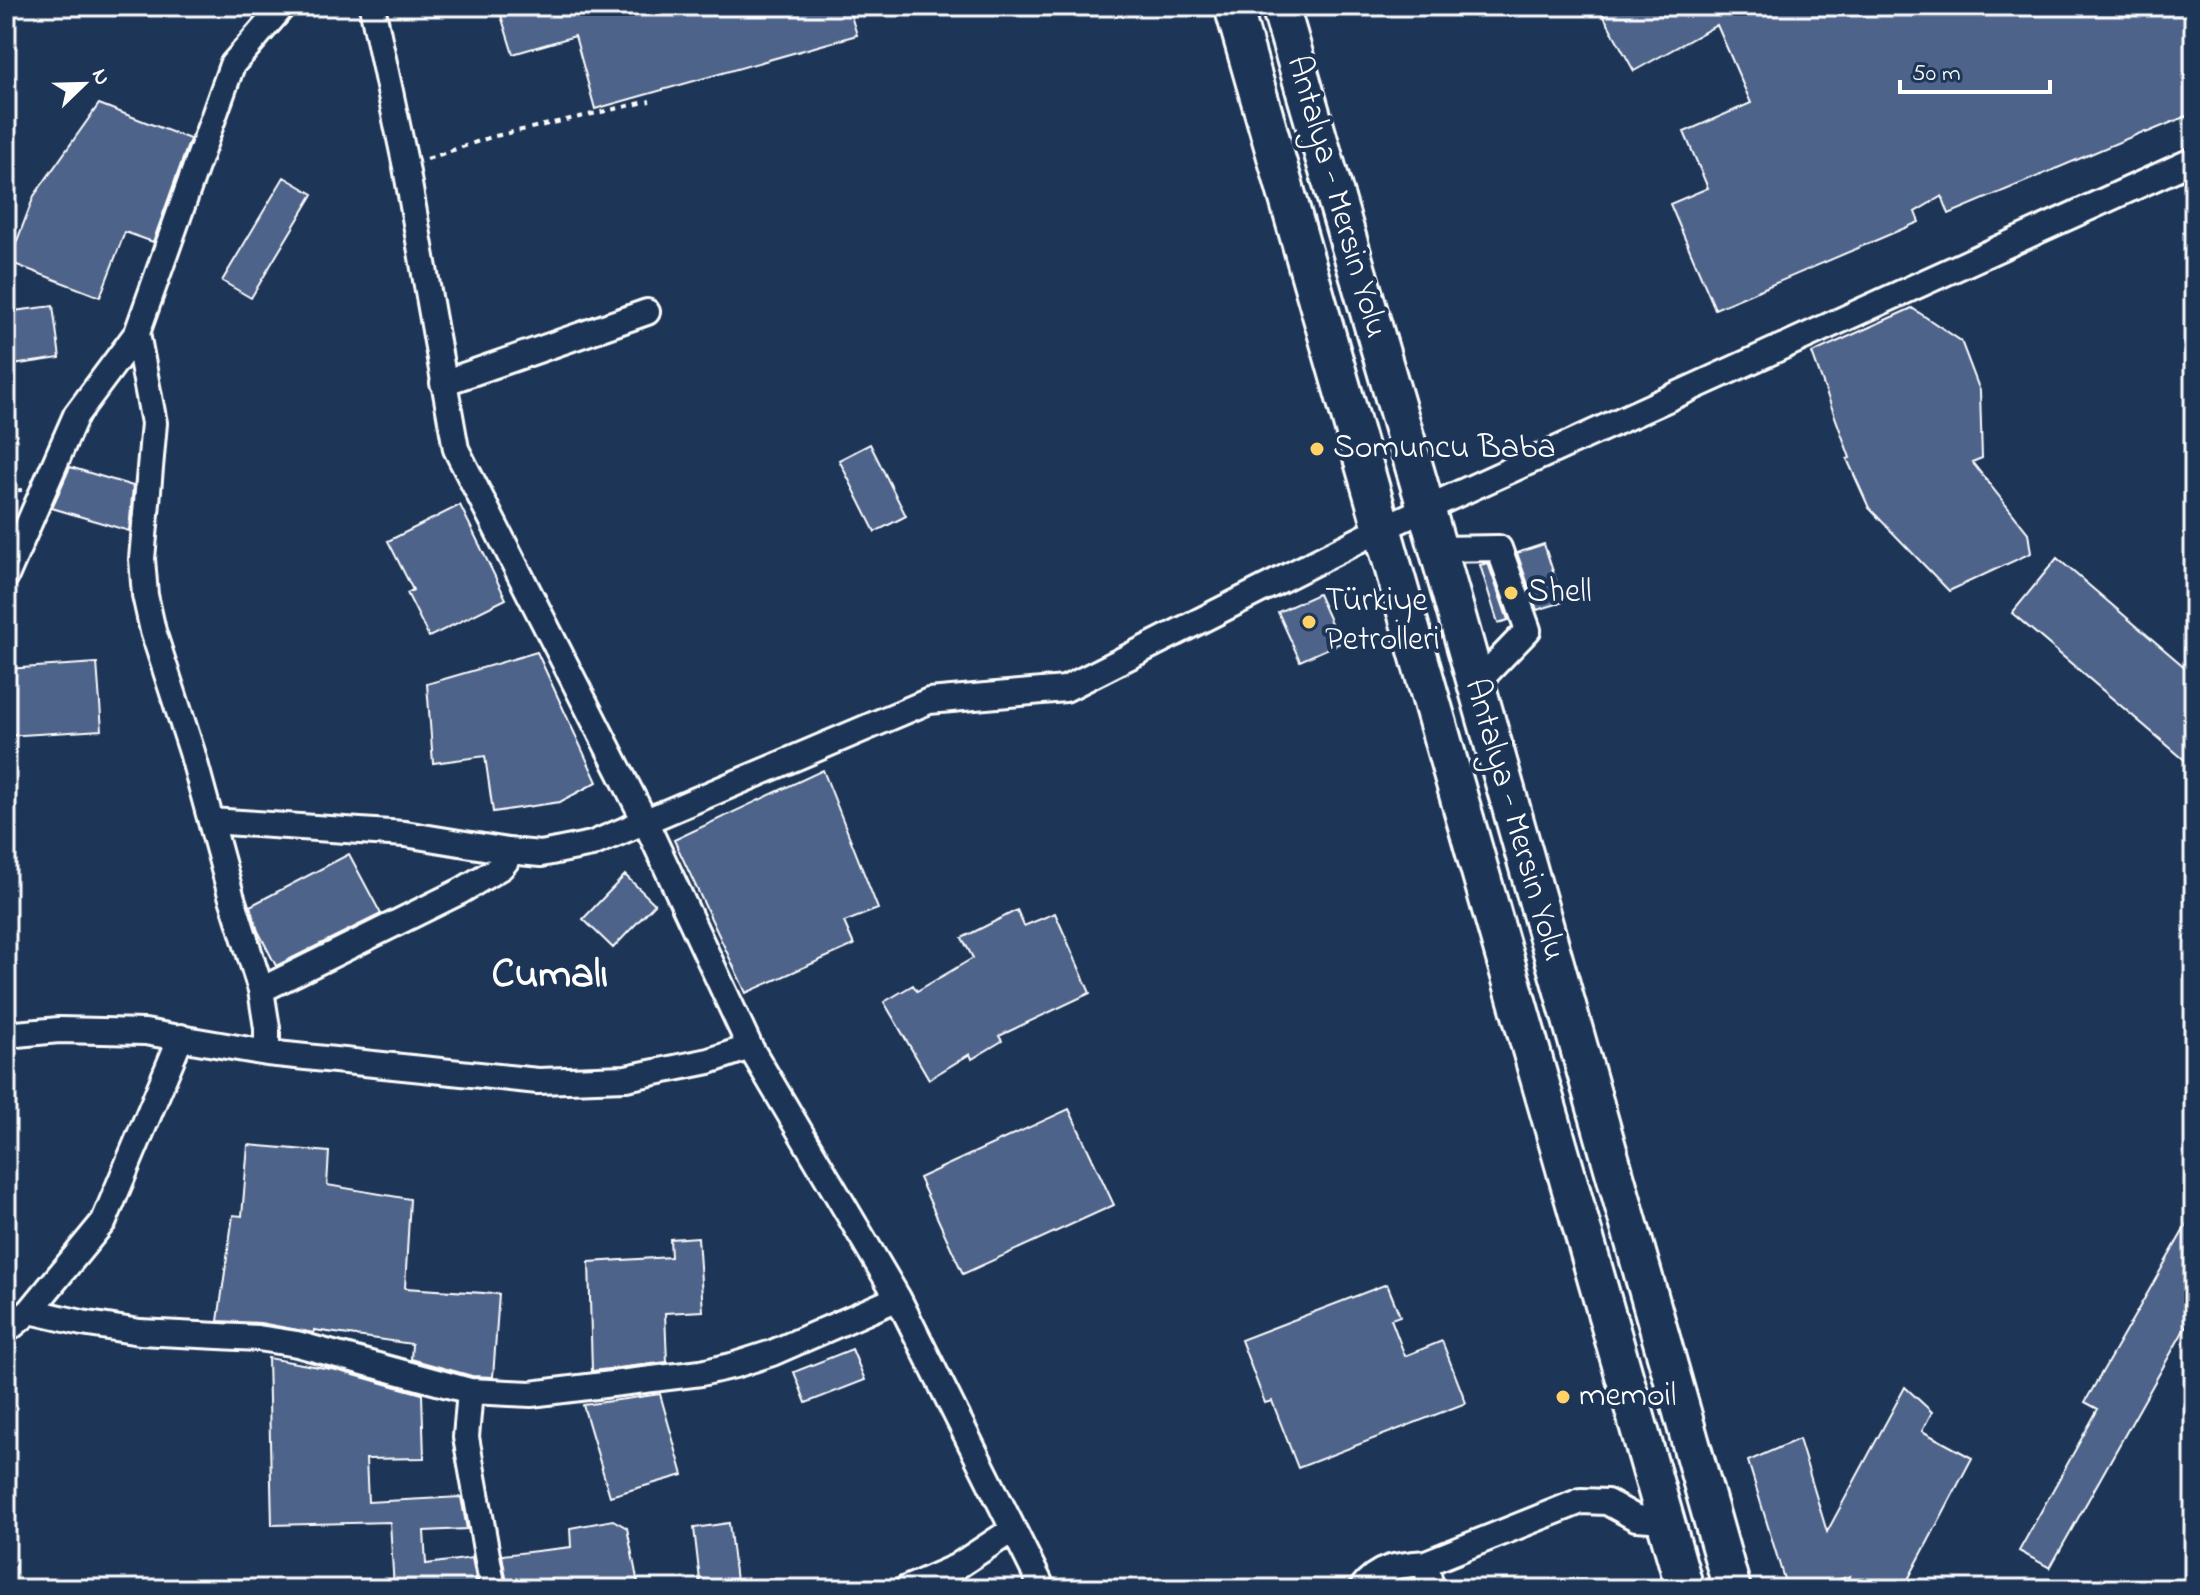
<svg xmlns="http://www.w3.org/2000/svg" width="2200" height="1595" viewBox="0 0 2200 1595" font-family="'Indie Flower',sans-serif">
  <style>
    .building { fill: #4e638a; stroke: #fff; stroke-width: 2 }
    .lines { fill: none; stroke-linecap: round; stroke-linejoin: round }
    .minor-casing { stroke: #fff; stroke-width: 30 }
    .highway-casing { stroke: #fff; stroke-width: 42 }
    .path { stroke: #fff; stroke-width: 4; stroke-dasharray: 6 6; stroke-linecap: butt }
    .minor { stroke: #1d3557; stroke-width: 24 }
    .highway { stroke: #1d3557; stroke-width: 36 }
    .poi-dot { fill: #ffd166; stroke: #1d3557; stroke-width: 3 }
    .labels { text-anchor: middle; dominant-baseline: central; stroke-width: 8; stroke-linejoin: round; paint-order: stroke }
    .street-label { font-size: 34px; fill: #fff; stroke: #1d3557 }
    .poi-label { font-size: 34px; fill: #fff; stroke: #1d3557; text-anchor: start }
    .district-label { font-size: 42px; font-weight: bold; fill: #fff; stroke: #1d3557 }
  </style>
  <rect width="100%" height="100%" fill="#1d3557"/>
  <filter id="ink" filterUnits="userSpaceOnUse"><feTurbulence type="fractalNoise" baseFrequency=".0125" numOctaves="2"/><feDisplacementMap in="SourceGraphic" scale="16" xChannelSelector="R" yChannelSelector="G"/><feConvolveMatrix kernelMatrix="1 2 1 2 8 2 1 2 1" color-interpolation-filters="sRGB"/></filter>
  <g filter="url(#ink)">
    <path class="building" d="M 498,6 L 848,6 L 857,35 L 595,109 L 575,36 L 513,54 Z
      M 1598,6 L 2194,6 L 2194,113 L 2146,133 L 2145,131 L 1949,214 L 1942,196 L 1915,212 L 1919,222 L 1715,309 L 1670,204 L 1708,188 L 1684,132 L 1751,103 L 1717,25 L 1634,71 Z
      M 99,104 L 190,139 L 153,242 L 125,232 L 100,297 L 9,262 L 34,196 Z
      M 284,177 L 313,194 L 251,298 L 222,281 Z
      M 53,306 L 60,358 L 6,366 L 6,312 Z
      M 1912,308 L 1961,341 L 1980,391 L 1982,458 L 1972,462 L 2028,533 L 2031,553 L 1949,591 L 1869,508 L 1847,459 L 1850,458 L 1812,353 Z
      M 870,444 L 906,516 L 875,532 L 839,460 Z
      M 70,467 L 133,486 L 129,531 L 52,508 Z
      M 460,505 L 506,599 L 429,637 L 407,593 L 413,590 L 388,541 Z
      M 1544,544 L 1563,602 L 1537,610 L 1517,553 Z
      M 2057,558 L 2194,675 L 2194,768 L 2012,613 Z
      M 1488,563 L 1508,620 L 1498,623 L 1480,565 Z
      M 1318,594 L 1340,643 L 1300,661 L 1278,612 Z
      M 537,652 L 597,782 L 560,802 L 493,812 L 485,756 L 433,763 L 427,684 Z
      M 97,663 L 102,730 L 6,736 L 6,669 Z
      M 823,770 L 878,909 L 844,922 L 854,945 L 746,993 L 674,840 Z
      M 349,854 L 381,914 L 276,966 L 258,931 L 250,906 Z
      M 625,875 L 655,904 L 613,948 L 583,919 Z
      M 1017,910 L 1024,926 L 1055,913 L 1090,993 L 999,1036 L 1002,1041 L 972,1059 L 970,1054 L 929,1079 L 884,1002 L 913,985 L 917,991 L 973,958 L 962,938 Z
      M 1069,1109 L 1114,1205 L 963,1274 L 919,1178 Z
      M 248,1145 L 329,1152 L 327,1185 L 410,1199 L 405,1288 L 499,1294 L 493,1377 L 472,1376 L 411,1359 L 412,1344 L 314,1330 L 314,1333 L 260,1323 L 218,1321 L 233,1215 L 242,1216 Z
      M 2194,1212 L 2194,1312 L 2050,1568 L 2019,1551 L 2098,1409 L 2085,1402 Z
      M 698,1237 L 703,1311 L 665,1313 L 667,1362 L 592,1371 L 589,1262 L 671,1257 L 670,1239 Z
      M 1387,1284 L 1400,1316 L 1391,1319 L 1405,1356 L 1442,1341 L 1466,1403 L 1298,1468 L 1272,1401 L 1265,1403 L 1241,1340 Z
      M 852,1349 L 865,1380 L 806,1403 L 794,1372 Z
      M 268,1358 L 336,1370 L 422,1394 L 424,1458 L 366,1459 L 368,1502 L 461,1497 L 467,1529 L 424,1531 L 426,1564 L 472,1558 L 478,1589 L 394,1589 L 390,1522 L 272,1525 Z
      M 1905,1387 L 1932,1412 L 1922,1431 L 1972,1458 L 1903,1589 L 1844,1589 L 1850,1576 L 1808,1589 L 1787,1589 L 1748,1461 L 1799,1439 L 1827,1532 Z
      M 660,1394 L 683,1475 L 610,1496 L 583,1405 Z
      M 613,1520 L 627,1528 L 638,1584 L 613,1589 L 508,1589 L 502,1555 L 571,1547 L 570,1528 Z
      M 729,1523 L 737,1589 L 701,1589 L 694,1528 Z"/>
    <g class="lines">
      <g class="minor-casing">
        <path id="minor" d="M 372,6 L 406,167 L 456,449 L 645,821 L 750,1047 L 898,1298 L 1043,1589
          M 443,383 L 647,312
          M 1438,549 L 1499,548 L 1528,630 L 1476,684
          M 6,576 L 76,415 L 137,333
          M 211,821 L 405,834 L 508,851 L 541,854 L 592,844 L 929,701 L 1065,689 L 1383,528 L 2194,160
          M 261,990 L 461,891 L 501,867 L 506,861 L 508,851
          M 6,1035 L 59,1030 L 145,1032 L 267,1053 L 538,1081 L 626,1078 L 709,1061 L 750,1047
          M 267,1053 L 267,1028 L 261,990 L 231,895 L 192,752 L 153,631 L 145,595 L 142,559 L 154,423 L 137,333 L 232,65 L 283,6
          M 30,1311 L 82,1323 L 140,1332 L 258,1338 L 297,1344 L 470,1391 L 531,1394 L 701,1373 L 735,1365 L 772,1353 L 898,1298
          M 6,1331 L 30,1311 L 104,1221 L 181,1037
          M 470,1391 L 466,1437 L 493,1589
          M 906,1589 L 956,1567 L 1012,1530
          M 1361,1589 C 1378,1566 1399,1565 1426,1563
          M 1431,1589 L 1426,1563 L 1581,1501 L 1607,1502 L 1636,1518 L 1665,1520"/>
      </g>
      <g class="highway-casing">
        <path id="highway" d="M 1233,6 L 1685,1589
          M 1280,6 L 1438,549 L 1732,1589"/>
      </g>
      <path class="path" d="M 427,159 L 491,137 L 650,101
        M 6,491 L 22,490"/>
      <use href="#minor" class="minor"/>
      <use href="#highway" class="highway"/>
    </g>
  </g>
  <g class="poi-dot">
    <circle cx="1317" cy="449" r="8"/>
    <circle cx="1511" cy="593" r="8"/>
    <circle cx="1309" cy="622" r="8"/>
    <circle cx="1563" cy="1397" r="8"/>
  </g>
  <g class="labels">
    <g class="street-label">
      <text transform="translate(1336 197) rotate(74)">Antalya - Mersin Yolu</text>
      <text transform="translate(1514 820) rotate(74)">Antalya - Mersin Yolu</text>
    </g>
    <g class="poi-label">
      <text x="1333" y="449">Somuncu Baba</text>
      <text x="1527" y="593">Shell</text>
      <text x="1325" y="602">Türkiye<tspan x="1325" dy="39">Petrolleri</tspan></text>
      <text x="1579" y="1397">memoil</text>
    </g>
    <g class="district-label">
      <text x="550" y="975">Cumalı</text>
    </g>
  </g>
  <rect width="2200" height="1595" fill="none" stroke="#1d3557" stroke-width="32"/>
  <rect x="16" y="16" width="2168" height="1563" fill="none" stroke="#fff" stroke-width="3" filter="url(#ink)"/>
  <g transform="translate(84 84) rotate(67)" stroke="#1d3557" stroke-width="6" paint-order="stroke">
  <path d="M0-6L14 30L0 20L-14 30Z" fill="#ffffff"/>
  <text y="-12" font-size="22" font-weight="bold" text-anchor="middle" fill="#ffffff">N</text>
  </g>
  <path d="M1900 80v12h150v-12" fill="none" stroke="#ffffff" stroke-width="4"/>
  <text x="1912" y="80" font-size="24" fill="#ffffff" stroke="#1d3557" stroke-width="6" paint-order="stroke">50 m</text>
</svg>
